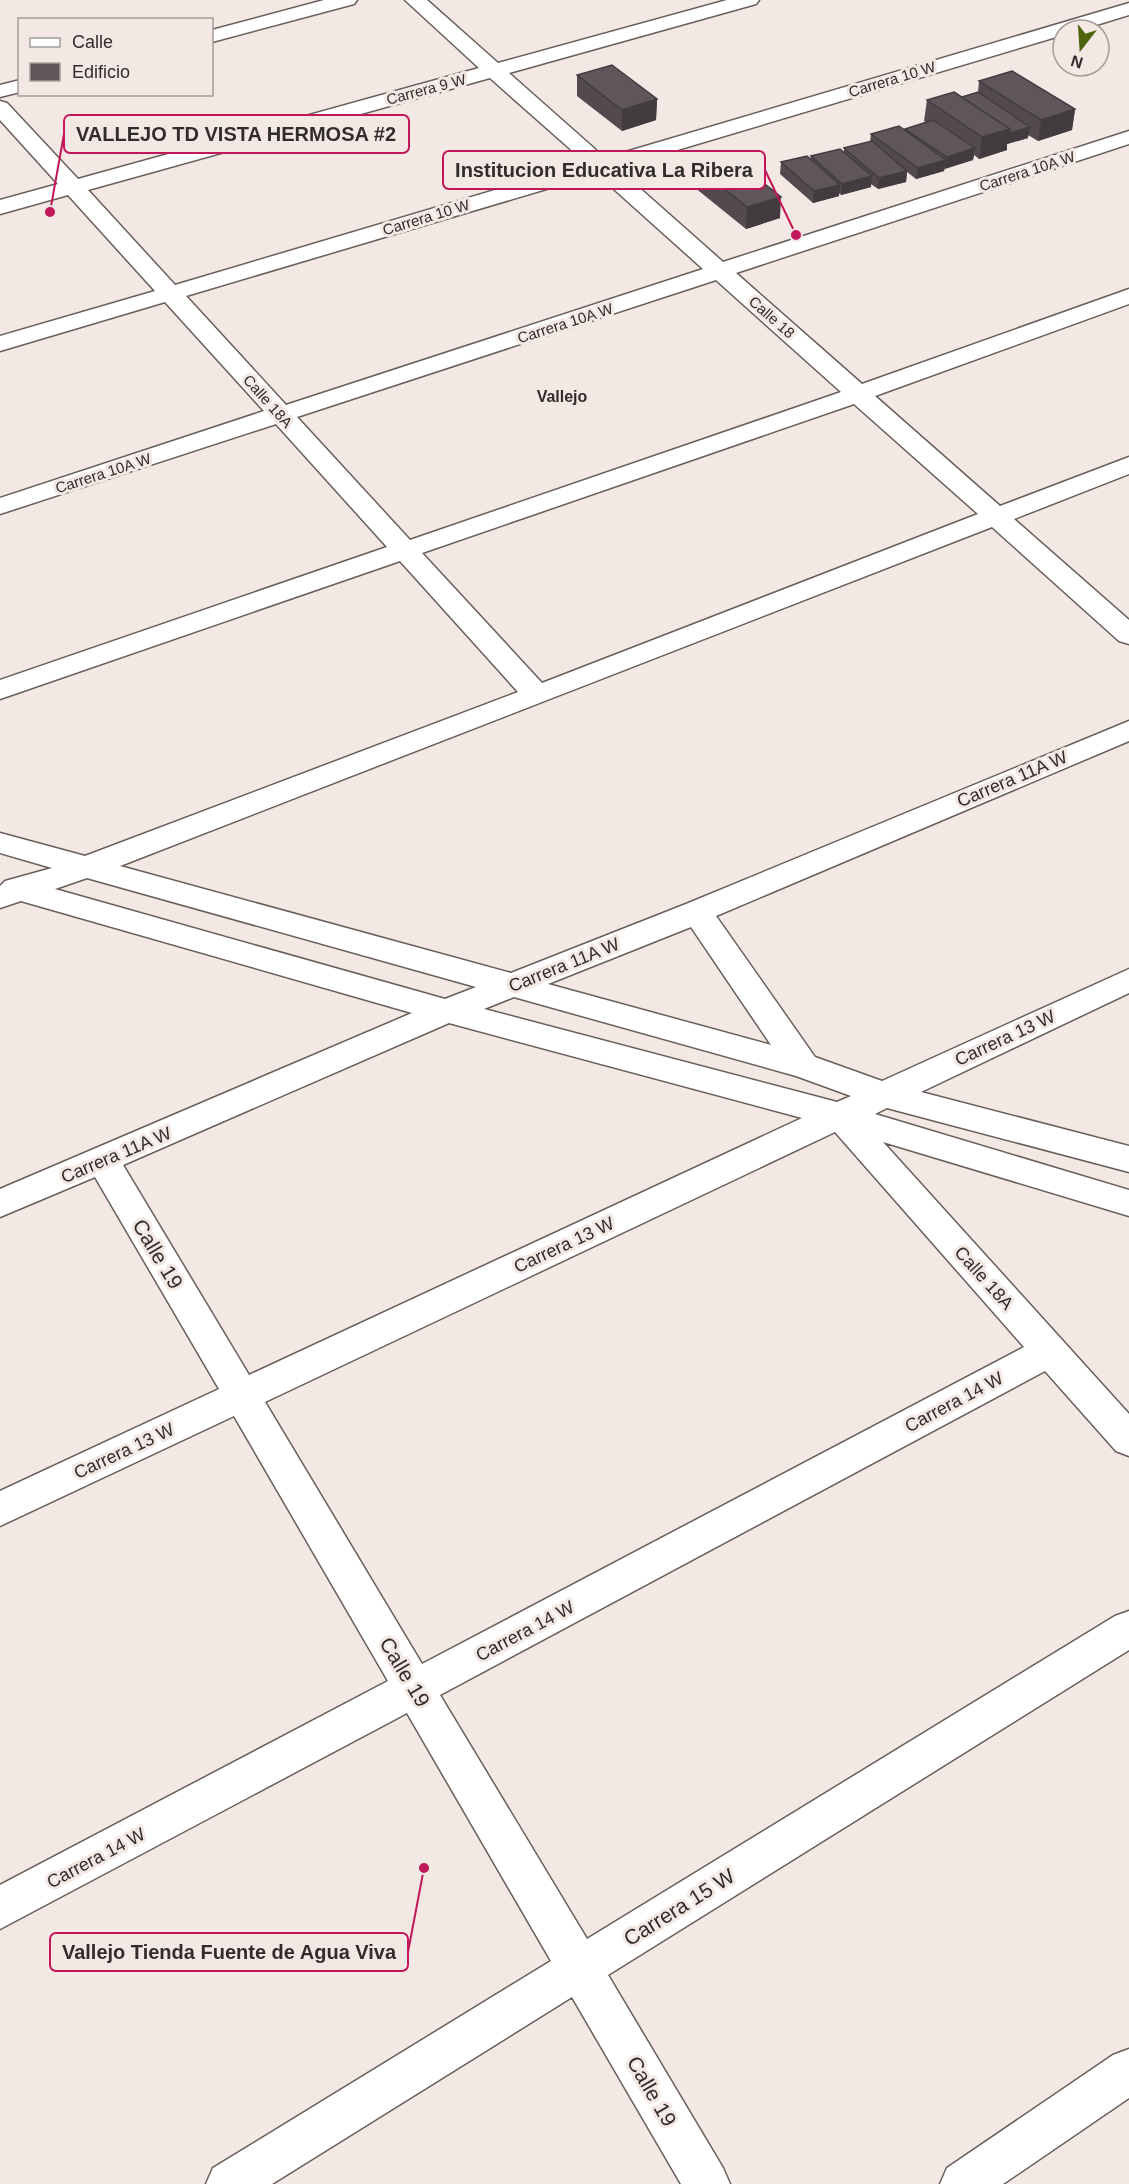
<svg xmlns="http://www.w3.org/2000/svg" width="1129" height="2184" viewBox="0 0 1129 2184" font-family="Arial,sans-serif">
  <style>
    .lines { fill: none; stroke-linecap: round; stroke-linejoin: round }
    .minor-casing { stroke: #685f5a; stroke-width: 3 }
    .minor { fill: #fff; fill-rule: evenodd }
    .wall { fill: #524a4e }
    .shaded-wall { fill: #423c40 }
    .building { fill: #5f565b; stroke: #423c40; stroke-width: 1.5 }
    .labels { text-anchor: middle; dominant-baseline: central; stroke-width: 6; stroke-linejoin: round; paint-order: stroke }
    .far-street-label { font-size: 15px; fill: #312d2b; stroke: #f3e8e3 }
    .far-neighbourhood-label { font-size: 16px; font-weight: bold; fill: #312d2b; stroke: #f3e8e3 }
    .street-label { font-size: 18px; fill: #312d2b; stroke: #f3e8e3 }
    .near-street-label { font-size: 21px; fill: #312d2b; stroke: #f3e8e3 }
    .leader { fill: none; stroke: #c2185b; stroke-width: 2 }
    .callout-dot { fill: #c2185b; stroke: #f3e8e3; stroke-width: 2 }
    .callout { fill: #f3e8e3; stroke: #c2185b; stroke-width: 2 }
    .callout-label { font-size: 20px; text-anchor: middle; font-weight: bold; fill: #312d2b }
  </style>
  <rect width="100%" height="100%" fill="#f3e8e3"/>
  <g class="lines">
    <g class="minor-casing">
      <path id="minor" d="M 324,0 L 357,0 L 354,4 L 212,42 L 212,30 Z
        M 405,0 L 427,0 L 498,63 L 727,0 L 759,0 L 756,4 L 509,73 L 605,158 L 1129,3 L 1129,15 L 1080,30 L 1063,30 L 1063,35 L 617,168 L 723,262 L 1129,131 L 1129,144 L 736,273 L 862,384 L 1129,289 L 1129,304 L 875,396 L 1000,506 L 1129,457 L 1129,474 L 1014,519 L 1129,620 L 1129,644 L 1119,641 L 992,527 L 120,866 L 511,973 L 686,904 L 1129,721 L 1129,741 L 716,916 L 815,1057 L 882,1081 L 1129,969 L 1129,993 L 921,1092 L 1129,1146 L 1129,1172 L 887,1108 L 875,1114 L 1129,1190 L 1129,1216 L 883,1142 L 1129,1414 L 1129,1456 L 1116,1451 L 1045,1371 L 440,1695 L 587,1939 L 1115,1616 L 1129,1611 L 1129,1650 L 608,1975 L 723,2168 L 730,2184 L 681,2184 L 572,1997 L 272,2184 L 206,2184 L 213,2168 L 551,1961 L 407,1713 L 0,1929 L 0,1885 L 388,1681 L 234,1416 L 0,1526 L 0,1491 L 219,1389 L 95,1177 L 0,1217 L 0,1189 L 412,1013 L 21,901 L 0,908 L 0,886 L 5,881 L 52,868 L 0,853 L 0,833 L 85,856 L 518,692 L 400,561 L 0,699 L 0,680 L 387,547 L 276,424 L 0,514 L 0,498 L 264,411 L 165,302 L 0,351 L 0,336 L 155,291 L 68,195 L 0,214 L 0,200 L 58,184 L 0,120 L 0,101 L 7,103 L 78,179 L 479,68 ZM 490,78 L 586,163 L 175,285 L 88,190 ZM 597,174 L 703,269 L 286,405 L 186,296 ZM 716,280 L 841,392 L 410,540 L 297,417 ZM 854,404 L 978,514 L 542,683 L 422,553 ZM 87,878 L 476,987 L 445,999 L 55,889 ZM 691,927 L 771,1045 L 548,984 ZM 514,997 L 796,1076 L 851,1096 L 837,1102 L 484,1009 ZM 449,1023 L 802,1118 L 249,1375 L 123,1165 ZM 835,1132 L 1024,1347 L 422,1664 L 265,1402 Z
        M 20,80 L 20,92 L 0,97 L 0,85 Z
        M 1129,2049 L 1129,2098 L 1003,2184 L 940,2184 L 947,2168 L 1113,2055 Z"/>
    </g>
    <use href="#minor" class="minor"/>
  </g>
  <path class="wall" d="M 577,75 L 657,99 L 656,120 L 622,131 L 577,96 Z
    M 979,81 L 1075,109 L 1072,130 L 1038,141 L 1028,135 L 1028,138 L 1007,144 L 1007,150 L 979,159 L 974,155 L 973,160 L 945,168 L 944,171 L 916,179 L 907,172 L 906,182 L 878,189 L 871,184 L 871,187 L 841,195 L 839,193 L 839,196 L 813,203 L 780,174 L 781,162 L 810,159 L 811,156 L 844,152 L 844,148 L 870,142 L 871,134 L 905,130 L 905,129 L 926,122 L 924,121 L 927,100 L 962,97 L 978,92 Z
    M 695,165 L 780,218 L 746,229 L 694,187 Z"/>
  <path class="shaded-wall" d="M 657,99 L 656,120 L 622,131 L 622,110 Z
    M 1075,109 L 1072,130 L 1038,141 L 1041,120 Z
    M 1030,127 L 1028,138 L 1007,144 L 1007,150 L 979,159 L 982,137 L 1010,129 Z
    M 975,148 L 973,160 L 945,169 L 947,157 Z
    M 946,160 L 944,171 L 916,179 L 918,168 Z
    M 907,171 L 906,182 L 878,189 L 879,178 Z
    M 872,176 L 871,187 L 841,195 L 842,184 Z
    M 840,185 L 839,196 L 813,203 L 814,191 Z
    M 781,197 L 780,218 L 746,229 L 747,207 Z"/>
  <path class="building" d="M 612,65 L 657,99 L 622,110 L 577,75 Z
    M 1012,71 L 1075,109 L 1041,120 L 979,81 Z
    M 954,92 L 1010,129 L 982,137 L 927,100 Z
    M 978,92 L 1030,127 L 1009,133 L 1010,129 L 962,97 Z
    M 933,120 L 975,148 L 947,157 L 905,129 Z
    M 899,126 L 946,160 L 918,168 L 871,134 Z
    M 872,141 L 907,171 L 879,178 L 844,148 Z
    M 840,149 L 872,176 L 842,184 L 811,156 Z
    M 729,155 L 781,197 L 747,207 L 695,165 Z
    M 807,156 L 840,185 L 814,191 L 781,162 Z"/>
  <g class="labels">
    <g class="far-street-label">
      <text transform="translate(892 79) rotate(-17)">Carrera 10 W</text>
      <text transform="translate(426 89) rotate(-15)">Carrera 9 W</text>
      <text transform="translate(1027 171) rotate(-18)">Carrera 10A W</text>
      <text transform="translate(426 217) rotate(-17)">Carrera 10 W</text>
      <text transform="translate(772 317) rotate(41)">Calle 18</text>
      <text transform="translate(565 323) rotate(-18)">Carrera 10A W</text>
      <text transform="translate(268 401) rotate(48)">Calle 18A</text>
      <text transform="translate(103 473) rotate(-18)">Carrera 10A W</text>
    </g>
    <g class="far-neighbourhood-label">
      <text x="562" y="396">Vallejo</text>
    </g>
    <g class="street-label">
      <text transform="translate(1012 779) rotate(-23)">Carrera 11A W</text>
      <text transform="translate(564 965) rotate(-22)">Carrera 11A W</text>
      <text transform="translate(1005 1038) rotate(-25)">Carrera 13 W</text>
      <text transform="translate(116 1155) rotate(-23)">Carrera 11A W</text>
      <text transform="translate(564 1245) rotate(-25)">Carrera 13 W</text>
      <text transform="translate(984 1278) rotate(48)">Calle 18A</text>
      <text transform="translate(954 1402) rotate(-28)">Carrera 14 W</text>
      <text transform="translate(124 1451) rotate(-25)">Carrera 13 W</text>
      <text transform="translate(525 1631) rotate(-28)">Carrera 14 W</text>
      <text transform="translate(96 1858) rotate(-28)">Carrera 14 W</text>
    </g>
    <g class="near-street-label">
      <text transform="translate(158 1254) rotate(59)">Calle 19</text>
      <text transform="translate(405 1672) rotate(59)">Calle 19</text>
      <text transform="translate(679 1907) rotate(-32)">Carrera 15 W</text>
      <text transform="translate(652 2091) rotate(60)">Calle 19</text>
    </g>
  </g>
  <path class="leader" d="M50 212L64 134M796 235L765 170M424 1868L408 1952"/>
  <g class="callout-dot">
    <circle cx="50" cy="212" r="6"/>
    <circle cx="796" cy="235" r="6"/>
    <circle cx="424" cy="1868" r="6"/>
  </g>
  <g class="callout">
    <rect x="64" y="115" width="345" height="38" rx="6"/>
    <rect x="443" y="151" width="322" height="38" rx="6"/>
    <rect x="50" y="1933" width="358" height="38" rx="6"/>
  </g>
  <g class="callout-label">
    <text x="236" y="141">VALLEJO TD VISTA HERMOSA #2</text>
    <text x="604" y="177">Institucion Educativa La Ribera</text>
    <text x="229" y="1959">Vallejo Tienda Fuente de Agua Viva</text>
  </g>
  <rect x="18" y="18" width="195" height="78" fill="#f3e8e3" stroke="#a59d99" stroke-width="1.5"/>
  <rect x="30" y="38" width="30" height="9" fill="#ffffff" stroke="#a59d99" stroke-width="1.5"/>
  <text x="72" y="48" font-size="18" fill="#312d2b">Calle</text>
  <rect x="30" y="63" width="30" height="18" fill="#5f565b" stroke="#a59d99" stroke-width="1.5"/>
  <text x="72" y="78" font-size="18" fill="#312d2b">Edificio</text>
  <g transform="translate(1081 48) rotate(197)"><circle r="28" fill="#f3e8e3" stroke="#a59d99" stroke-width="1.5"/>
  <path d="M0-4.5L10 22L0 15L-10 22Z" fill="#4e630e"/>
  <text y="-9" font-size="16" font-weight="bold" text-anchor="middle" fill="#312d2b">N</text>
  </g>
</svg>
